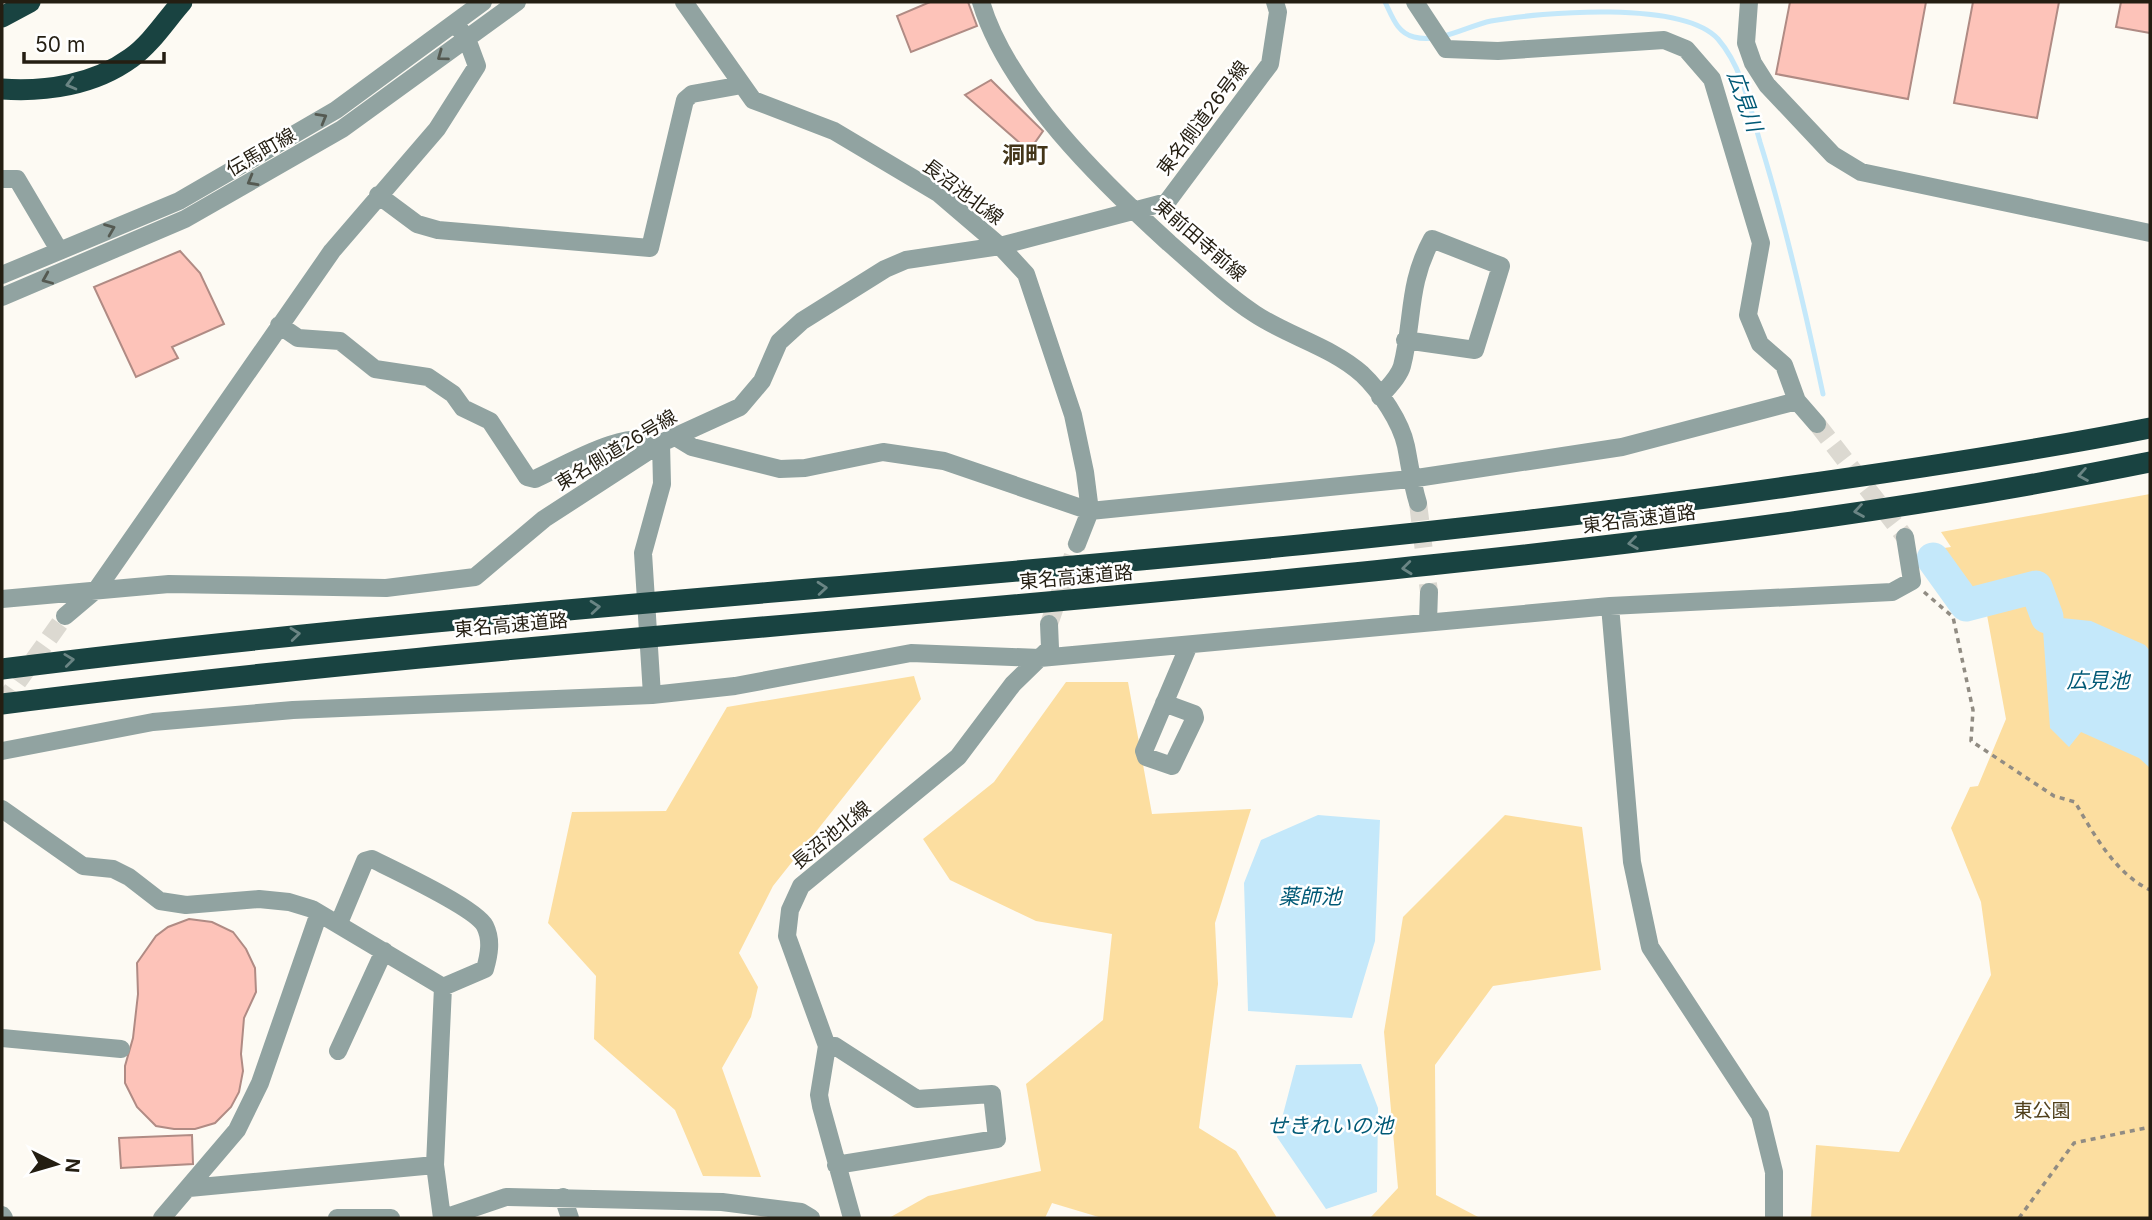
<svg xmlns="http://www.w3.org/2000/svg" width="2152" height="1220" viewBox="0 0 2152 1220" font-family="Inter,'Noto Sans JP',sans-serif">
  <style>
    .green { fill: #fcdea0 }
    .water { fill: #c4e8fa }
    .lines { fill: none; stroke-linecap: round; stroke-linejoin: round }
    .stream { stroke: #c4e8fa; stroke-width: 5 }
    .river { stroke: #c4e8fa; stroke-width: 33 }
    .building { fill: #fdc3b9; stroke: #b08b84; stroke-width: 2 }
    .minor-tunnel { stroke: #dcd9d1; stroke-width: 18; stroke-dasharray: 18 9; stroke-linecap: butt }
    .path { stroke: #918c83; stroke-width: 3.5; stroke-dasharray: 5 5; stroke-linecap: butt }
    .minor { stroke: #91a3a1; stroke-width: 18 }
    .highway { stroke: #194341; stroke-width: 21 }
    .oneway { stroke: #555a52 }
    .oneway2 { stroke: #6a8584 }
    .labels { text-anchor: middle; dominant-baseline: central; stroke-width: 5; stroke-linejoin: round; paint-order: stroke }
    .street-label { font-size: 19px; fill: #241e12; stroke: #fff }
    .park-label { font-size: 19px; fill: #50401c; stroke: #fff }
    .water-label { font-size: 21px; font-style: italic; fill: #005976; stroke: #fff }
    .quarter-label { font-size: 23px; font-weight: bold; fill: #433519; stroke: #fff }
  </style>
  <rect width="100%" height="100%" fill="#fdfaf3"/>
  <path class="green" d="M 2150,494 L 2150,1218 L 1811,1218 L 1816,1145 L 1899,1152 L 1991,975 L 1981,902 L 1951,828 L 1970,787 L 1978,786 L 2006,719 L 1987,615 L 1923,551 L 1951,547 L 1941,532 Z
    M 914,676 L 921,699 L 773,886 L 739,953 L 758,987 L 751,1017 L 722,1068 L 761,1177 L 703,1176 L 675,1110 L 594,1039 L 596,976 L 548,923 L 572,812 L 666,811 L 727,707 Z
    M 1066,682 L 1128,682 L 1152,814 L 1251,809 L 1215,923 L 1218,984 L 1199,1128 L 1236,1151 L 1277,1218 L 1102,1218 L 1052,1203 L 1045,1218 L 889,1218 L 928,1196 L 1041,1171 L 1026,1084 L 1103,1020 L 1112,934 L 1036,921 L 950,880 L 923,839 L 994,782 Z
    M 1505,815 L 1582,827 L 1601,970 L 1493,986 L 1435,1065 L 1436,1195 L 1480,1218 L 1370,1218 L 1398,1188 L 1384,1032 L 1403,917 Z"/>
  <path class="water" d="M 2042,616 L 2091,621 L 2145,645 L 2150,651 L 2150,768 L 2139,758 L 2081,732 L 2069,747 L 2050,728 Z
    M 1318,815 L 1380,820 L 1375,941 L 1352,1018 L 1248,1011 L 1244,883 L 1261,840 Z
    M 1361,1064 L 1378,1108 L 1377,1192 L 1326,1209 L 1277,1137 L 1296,1065 Z"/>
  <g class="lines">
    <path class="stream" d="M 1385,2 C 1392,16 1397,33 1414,37 C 1439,44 1467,26 1491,21 C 1542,12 1682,0 1718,39 C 1742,67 1750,107 1760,142 C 1786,225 1805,309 1823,394"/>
    <path class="river" d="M 1933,559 L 1966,605 L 2036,587 L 2047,617"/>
  </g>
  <path class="building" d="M 930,2 L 968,2 L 977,26 L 911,52 L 897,16 Z
    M 1790,2 L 1926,2 L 1908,99 L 1776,74 Z
    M 1973,2 L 2059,2 L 2037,118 L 1954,103 Z
    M 2121,2 L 2150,2 L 2150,33 L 2116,27 Z
    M 991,80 L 1043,131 L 1029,151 L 965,95 Z
    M 180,251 L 200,273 L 224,324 L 172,347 L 178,358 L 136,377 L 94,287 Z
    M 189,919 L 212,922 L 233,932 L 246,949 L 255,968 L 256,992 L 244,1018 L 241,1054 L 243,1071 L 239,1092 L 231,1107 L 215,1123 L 195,1129 L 174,1129 L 156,1126 L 137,1107 L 125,1083 L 125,1066 L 133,1038 L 138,994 L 137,963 L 156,936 L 168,927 Z
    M 192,1135 L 193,1164 L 121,1168 L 119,1138 Z"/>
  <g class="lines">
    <path class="minor-tunnel" d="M 1817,424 L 1905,537
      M 1418,503 L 1429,592
      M 1049,624 L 1077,544
      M 2,704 L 65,616"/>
    <path class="path" d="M 1924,592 L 1953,617 L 1973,710 L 1971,741 L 2054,796 L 2075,802 C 2094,835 2116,874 2150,890
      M 2019,1218 L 2074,1143 L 2150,1127"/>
    <path class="minor" d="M 684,2 L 753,100 L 834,131 L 938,193 L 1000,246 L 1026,274 L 1073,415 L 1085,472 L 1090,511 L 1077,544
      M 981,2 C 1007,90 1102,182 1169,243 C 1197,267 1224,294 1255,314 C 1288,336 1332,347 1362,374 C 1380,391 1401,422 1406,446 C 1410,466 1412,484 1418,503
      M 1415,2 L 1446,49 L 1498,51 L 1664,40 L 1686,49 L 1712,79 L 1761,243 L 1748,315 L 1760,344 L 1784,365 L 1797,401
      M 1749,2 L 1746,43 L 1753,63 L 1767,85 L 1833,155 L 1861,172 L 2150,233
      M 2,179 L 17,179 L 59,250
      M 378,195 L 417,224 L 438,230 L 650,248 L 685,100 L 692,94 L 742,85
      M 2,275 L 179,201 L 336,110 L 483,2
      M 2,297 L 185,219 L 342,129 L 517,2
      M 279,325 L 298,338 L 340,341 L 375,369 L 428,377 L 453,394 L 463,408 L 490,421 L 527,477 L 535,479 C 568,464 627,427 661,443 L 662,484 L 643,553 L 652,695
      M 1380,397 C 1387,388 1399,377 1402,366 C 1414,319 1407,285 1432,239 L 1501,266 L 1475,350 L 1405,340
      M 674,436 L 692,447 L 780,469 L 805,468 L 883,452 L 944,461 L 1090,511 L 1410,479 L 1622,447 L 1797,401 L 1817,424
      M 2,599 L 169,584 L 386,588 L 475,577 L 544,519 L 661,443 L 740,407 L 762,381 L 779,342 L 802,321 L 885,269 L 906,260 L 1000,246 L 1167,202 L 1270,64 L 1278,12 L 1275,2
      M 1610,606 L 1632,862 L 1650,947 L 1760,1115 L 1774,1172 L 1774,1218
      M 65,616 L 97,589 L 332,251 L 437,129 L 477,66 L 467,39 L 455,23
      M 1428,622 L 1429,592
      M 1164,703 L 1194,714 L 1195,718 L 1172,766 L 1146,757 L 1144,751 L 1189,645
      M 2,751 L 153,722 L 293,710 L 652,695 L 735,686 L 911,653 L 1040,658 L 1610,606 L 1892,592 L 1912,581 L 1905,537
      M 2,809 L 83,866 L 113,869 L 129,877 L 160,901 L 186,905 L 259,899 L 289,902 L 312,909 L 443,987
      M 339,923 L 365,861 L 372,859 C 394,870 476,908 485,926 C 492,940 489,955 485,969 L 443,987
      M 2,1038 L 121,1049
      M 827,1046 L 835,1046 L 917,1099 L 992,1094 L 997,1139 L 836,1165
      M 338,1051 L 384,951
      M 189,1188 L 435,1165
      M 563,1197 L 570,1218
      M 2,1215 L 4,1218
      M 162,1218 L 237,1130 L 260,1083 L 319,913
      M 337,1218 L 391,1218
      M 442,1218 L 435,1165 L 443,987
      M 444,1218 L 506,1197 L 722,1202 L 801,1212 L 811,1218
      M 852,1218 L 821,1106 L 819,1095 L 827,1046 L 787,936 L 790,910 L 801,886 L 958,757 L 1013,684 L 1050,648 L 1049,624"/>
    <path class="highway" d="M 2,17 L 30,2
      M 2,89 C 46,92 94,85 131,58 C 151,44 166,20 182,2
      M 2,669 C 595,594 1193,572 1786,487 C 1907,470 2029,452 2150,428
      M 2,704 C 477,644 954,616 1430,565 C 1671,540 1912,510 2150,462"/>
  </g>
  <defs><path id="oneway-chevron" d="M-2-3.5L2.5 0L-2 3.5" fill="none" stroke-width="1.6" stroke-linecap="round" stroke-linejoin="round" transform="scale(1.75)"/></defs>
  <g class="oneway">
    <use href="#oneway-chevron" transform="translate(442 56) rotate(144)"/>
    <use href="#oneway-chevron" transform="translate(322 118) rotate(-30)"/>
    <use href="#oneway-chevron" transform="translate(252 181) rotate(150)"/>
    <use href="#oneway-chevron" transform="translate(110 229) rotate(-22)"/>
    <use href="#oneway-chevron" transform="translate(47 279) rotate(157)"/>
  </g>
  <g class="oneway2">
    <use href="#oneway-chevron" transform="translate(71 84) rotate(165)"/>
    <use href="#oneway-chevron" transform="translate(2083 475) rotate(170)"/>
    <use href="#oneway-chevron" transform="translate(1859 511) rotate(171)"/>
    <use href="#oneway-chevron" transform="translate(1633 543) rotate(172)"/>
    <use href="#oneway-chevron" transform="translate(1407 568) rotate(174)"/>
    <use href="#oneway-chevron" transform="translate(822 588) rotate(-5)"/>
    <use href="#oneway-chevron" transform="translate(595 607) rotate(-5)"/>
    <use href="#oneway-chevron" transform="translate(295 634) rotate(-6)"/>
    <use href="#oneway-chevron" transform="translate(69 660) rotate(-7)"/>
  </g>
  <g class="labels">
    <g class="street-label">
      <text transform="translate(1203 118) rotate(-53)">東名側道26号線</text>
      <text transform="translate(261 152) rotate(-30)">伝馬町線</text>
      <text transform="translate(963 192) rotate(37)">長沼池北線</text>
      <text transform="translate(1200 240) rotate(41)">東前田寺前線</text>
      <text transform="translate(616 450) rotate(-31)">東名側道26号線</text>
      <text transform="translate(1639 519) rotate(-7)">東名高速道路</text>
      <text transform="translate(1076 577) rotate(-5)">東名高速道路</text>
      <text transform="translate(511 625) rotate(-5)">東名高速道路</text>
      <text transform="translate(831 835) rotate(-39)">長沼池北線</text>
    </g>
    <g class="park-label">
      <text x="2042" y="1110">東公園</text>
    </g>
    <g class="water-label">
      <text transform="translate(1745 101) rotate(70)">広見川</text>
      <text x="2098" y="680">広見池</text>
      <text x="1310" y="896">薬師池</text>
      <text x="1330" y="1125">せきれいの池</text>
    </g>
    <g class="quarter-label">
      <text x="1025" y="155">洞町</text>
    </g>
  </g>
  <rect width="2152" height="1220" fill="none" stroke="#241e12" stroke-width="7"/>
  <g transform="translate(56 1164) rotate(95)" stroke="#ffffff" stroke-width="5" paint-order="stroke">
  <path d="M0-5L12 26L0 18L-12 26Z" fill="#241e12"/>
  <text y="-10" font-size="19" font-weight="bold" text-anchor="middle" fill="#241e12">N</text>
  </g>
  <path d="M24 52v10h140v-10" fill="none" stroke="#241e12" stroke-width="3.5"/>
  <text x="35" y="52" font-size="21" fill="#241e12" stroke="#ffffff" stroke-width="5" paint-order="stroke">50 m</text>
</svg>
